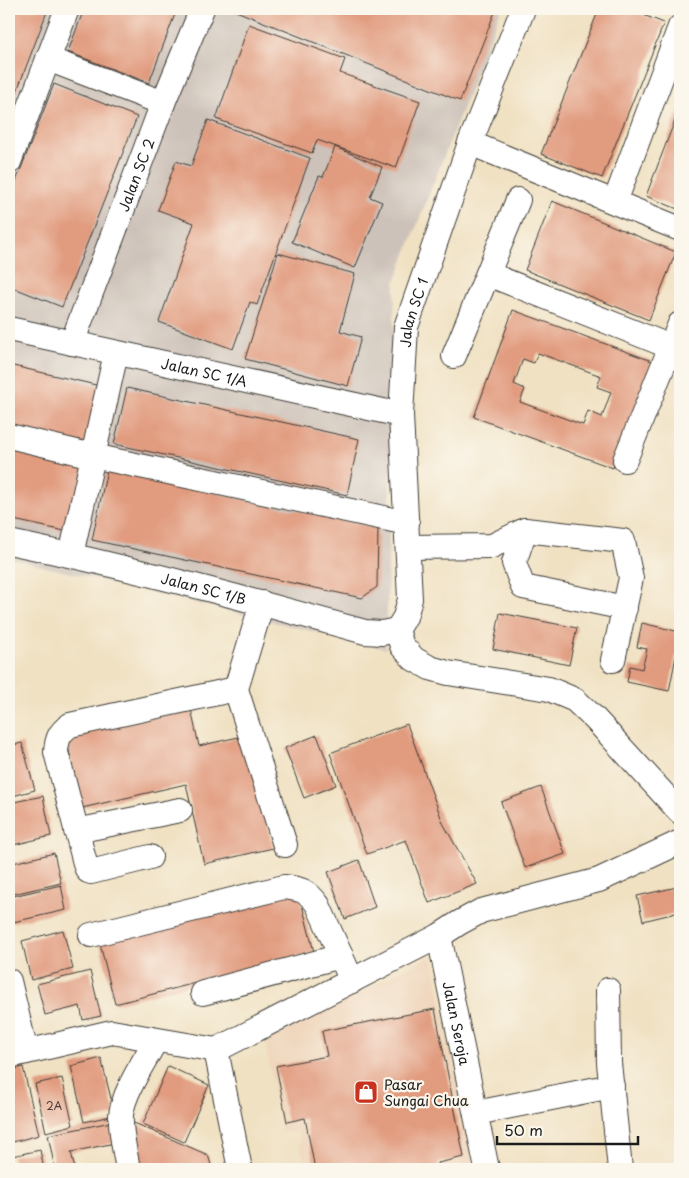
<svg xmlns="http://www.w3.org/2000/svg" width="689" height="1178" viewBox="0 0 689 1178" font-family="'Playpen Sans',sans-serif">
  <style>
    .built { fill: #efd6bc }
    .industrial { fill: #cdc2b9 }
    .building { fill: #e19b7f; fill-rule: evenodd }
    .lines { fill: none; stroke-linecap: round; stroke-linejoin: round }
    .minor-casing { stroke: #3c3a35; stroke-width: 26 }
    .minor { stroke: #fff; stroke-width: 24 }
    .labels { text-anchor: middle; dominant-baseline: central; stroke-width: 4.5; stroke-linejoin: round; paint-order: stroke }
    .number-label { font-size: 11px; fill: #4d3c35 }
    .street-label { font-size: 14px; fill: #1c1c1c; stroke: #fbf7ec }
    .poi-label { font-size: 14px; fill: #1c1c1c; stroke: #fbf7ec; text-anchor: start }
  </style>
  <rect width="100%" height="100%" fill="#fbf7ec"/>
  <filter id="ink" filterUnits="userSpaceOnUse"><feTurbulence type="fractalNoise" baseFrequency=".02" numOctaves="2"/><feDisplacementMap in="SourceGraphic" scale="10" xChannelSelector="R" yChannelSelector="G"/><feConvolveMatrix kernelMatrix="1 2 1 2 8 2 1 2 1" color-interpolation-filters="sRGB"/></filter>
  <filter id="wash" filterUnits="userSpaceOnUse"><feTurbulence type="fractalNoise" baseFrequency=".0096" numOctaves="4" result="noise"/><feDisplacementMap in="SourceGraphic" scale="20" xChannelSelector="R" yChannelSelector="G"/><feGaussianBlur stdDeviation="1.12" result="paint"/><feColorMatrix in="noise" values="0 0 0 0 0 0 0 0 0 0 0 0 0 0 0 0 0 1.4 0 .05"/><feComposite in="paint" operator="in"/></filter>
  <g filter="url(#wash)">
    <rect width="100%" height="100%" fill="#f0e1c2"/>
    <path class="built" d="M 432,955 L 475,1169 L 305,1169 L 298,1133 L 282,1131 L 265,1042 Z"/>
    <path class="industrial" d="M 9,9 L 501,9 L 395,282 L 386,649 L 9,558 Z"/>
    <g id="blocks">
      <path class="building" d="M 9,9 L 48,9 L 9,112 Z
        M 84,9 L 177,9 L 149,83 L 68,52 Z
        M 237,9 L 496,9 L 460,101 L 236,11 Z
        M 599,9 L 628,9 L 664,23 L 602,178 L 541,154 Z
        M 249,24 L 345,59 L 340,73 L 420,101 L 396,168 L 317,140 L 312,153 L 216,119 Z
        M 54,84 L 137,117 L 62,307 L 9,286 L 9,199 Z
        M 680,107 L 680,210 L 646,196 Z
        M 208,120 L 310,158 L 257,305 L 250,302 L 233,349 L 159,322 L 194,223 L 158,210 L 176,161 L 191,166 Z
        M 335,147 L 382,167 L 370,197 L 382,202 L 355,268 L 292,242 L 319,176 L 323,177 Z
        M 552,201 L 676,252 L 649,320 L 525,270 Z
        M 278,253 L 355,274 L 340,331 L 361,337 L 348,386 L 245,359 Z
        M 513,310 L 652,361 L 613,468 L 474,417 ZM 538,353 L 601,376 L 597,387 L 611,392 L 602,417 L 588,411 L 583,425 L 520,402 L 525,389 L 514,384 L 523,359 L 534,363 Z
        M 9,365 L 109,388 L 94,455 L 9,436 Z
        M 127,388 L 359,439 L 347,495 L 114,444 Z
        M 9,445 L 89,462 L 74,533 L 9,519 Z
        M 107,470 L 378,528 L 377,587 L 362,598 L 92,540 Z
        M 500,613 L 577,628 L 569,665 L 493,649 Z
        M 642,623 L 680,632 L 680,657 L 676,656 L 669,691 L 627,682 L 630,666 L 642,669 L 647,649 L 637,647 Z
        M 191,709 L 199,746 L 247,735 L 273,848 L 204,864 L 186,784 L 82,808 L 66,737 Z
        M 407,724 L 443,823 L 477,884 L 429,903 L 406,840 L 367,854 L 330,753 Z
        M 317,735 L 336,785 L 304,798 L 285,748 Z
        M 22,743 L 35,790 L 9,797 L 9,746 Z
        M 541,787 L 565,854 L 525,868 L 501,802 Z
        M 43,796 L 51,836 L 9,846 L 9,803 Z
        M 54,853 L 61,883 L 9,895 L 9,864 Z
        M 359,860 L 375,907 L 345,919 L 328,872 Z
        M 61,885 L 66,910 L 9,923 L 9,897 Z
        M 677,887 L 680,900 L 680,912 L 643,921 L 637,896 Z
        M 298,889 L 314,952 L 115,1004 L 99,940 Z
        M 63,930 L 73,969 L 31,980 L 22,941 Z
        M 90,971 L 101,1016 L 83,1020 L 80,1006 L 45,1015 L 37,984 Z
        M 435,1009 L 464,1157 L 438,1163 L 439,1169 L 349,1169 L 348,1166 L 331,1169 L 315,1169 L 305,1118 L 287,1122 L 276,1066 L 327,1056 L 322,1031 Z
        M 101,1058 L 115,1115 L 84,1122 L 71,1066 Z
        M 168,1066 L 209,1085 L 184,1142 L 143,1124 Z
        M 23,1067 L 39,1135 L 9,1143 L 9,1070 Z
        M 62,1078 L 73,1125 L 46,1132 L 35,1084 Z
        M 127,1120 L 208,1155 L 212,1168 L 138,1169 Z
        M 111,1122 L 115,1143 L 71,1152 L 75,1169 L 55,1169 L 48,1135 Z
        M 40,1150 L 44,1169 L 15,1169 L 12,1156 Z"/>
    </g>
  </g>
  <g filter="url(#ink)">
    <use href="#blocks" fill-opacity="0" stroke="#3c3a35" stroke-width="1"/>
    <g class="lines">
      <g class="minor-casing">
        <g id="minor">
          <path d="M 48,59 L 163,103"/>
          <path d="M 470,143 L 680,229"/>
          <path d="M 9,162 L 67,9"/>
          <path d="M 615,202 L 680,27"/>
          <path d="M 488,274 L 671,347"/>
          <path id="s1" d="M 9,329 L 401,415"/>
          <path id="s2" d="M 72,343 L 163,103 L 202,9"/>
          <path d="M 454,356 L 518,200"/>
          <path d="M 9,436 L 93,456 L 407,523"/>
          <path d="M 625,460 L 680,324"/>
          <path d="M 525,530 L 514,563 L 523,587 L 625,608"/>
          <path id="s3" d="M 9,542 C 129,567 247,599 365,632 L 382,633 L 397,630"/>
          <path d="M 408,547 L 492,546 L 525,530 L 623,541 L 631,578 L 613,660"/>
          <path d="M 71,555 L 116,353"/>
          <path d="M 262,603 L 236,689 L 285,845"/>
          <path id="s4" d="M 397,630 L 405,617 L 410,599 L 401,415 L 406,327 L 470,143 L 523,9"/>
          <path d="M 397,630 L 402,646 L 414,659 L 430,668 L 448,673 L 549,689 L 575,700 L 595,719 L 680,812"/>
          <path d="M 76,831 L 180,810"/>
          <path d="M 150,857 L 91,872 L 88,871 L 86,867 L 56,752 C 57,739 59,733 70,725 L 236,689"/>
          <path d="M 91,935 L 284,887 C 301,889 307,890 318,905 L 352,981"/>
          <path id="s5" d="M 439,936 L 487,1169"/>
          <path d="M 9,981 L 26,1052"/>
          <path d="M 608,990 L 609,1063 L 620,1169"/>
          <path d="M 203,993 L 341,956"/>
          <path d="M 216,1050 L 439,936 L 459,923 L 481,911 L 599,880 L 680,842"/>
          <path d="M 216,1050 L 240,1169"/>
          <path d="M 9,1056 L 112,1032 L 216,1050"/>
          <path d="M 476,1113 L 612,1086"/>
          <path d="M 128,1169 C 125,1151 120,1133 121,1115 C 123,1093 145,1060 156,1040"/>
        </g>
      </g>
      <use href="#minor" class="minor"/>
    </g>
  </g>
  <defs>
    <g id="shop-square" transform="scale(1.25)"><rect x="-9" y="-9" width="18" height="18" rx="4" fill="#c8321e" stroke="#fbf7ec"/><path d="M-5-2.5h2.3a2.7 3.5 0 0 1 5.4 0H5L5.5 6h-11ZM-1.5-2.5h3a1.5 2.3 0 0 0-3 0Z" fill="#fff"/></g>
  </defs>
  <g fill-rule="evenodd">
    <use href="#shop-square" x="366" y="1092"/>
  </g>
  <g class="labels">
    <g class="number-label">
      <text x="54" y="1105">2A</text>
    </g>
    <g class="street-label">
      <text stroke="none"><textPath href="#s2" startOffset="180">Jalan SC 2</textPath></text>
      <text stroke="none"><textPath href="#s4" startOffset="322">Jalan SC 1</textPath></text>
      <text stroke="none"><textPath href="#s1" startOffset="200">Jalan SC 1/A</textPath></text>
      <text stroke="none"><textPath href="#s3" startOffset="200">Jalan SC 1/B</textPath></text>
      <text stroke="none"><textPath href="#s5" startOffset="89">Jalan Seroja</textPath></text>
    </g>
    <g class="poi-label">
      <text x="384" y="1084">Pasar<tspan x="384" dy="16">Sungai Chua</tspan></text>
    </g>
  </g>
  <rect width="689" height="1178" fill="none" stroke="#fbf7ec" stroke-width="30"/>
  <path d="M497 1136v8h141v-8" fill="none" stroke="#1c1c1c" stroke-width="2.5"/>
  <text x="504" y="1136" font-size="15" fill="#1c1c1c" stroke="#fbf7ec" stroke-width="4" paint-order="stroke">50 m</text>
</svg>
